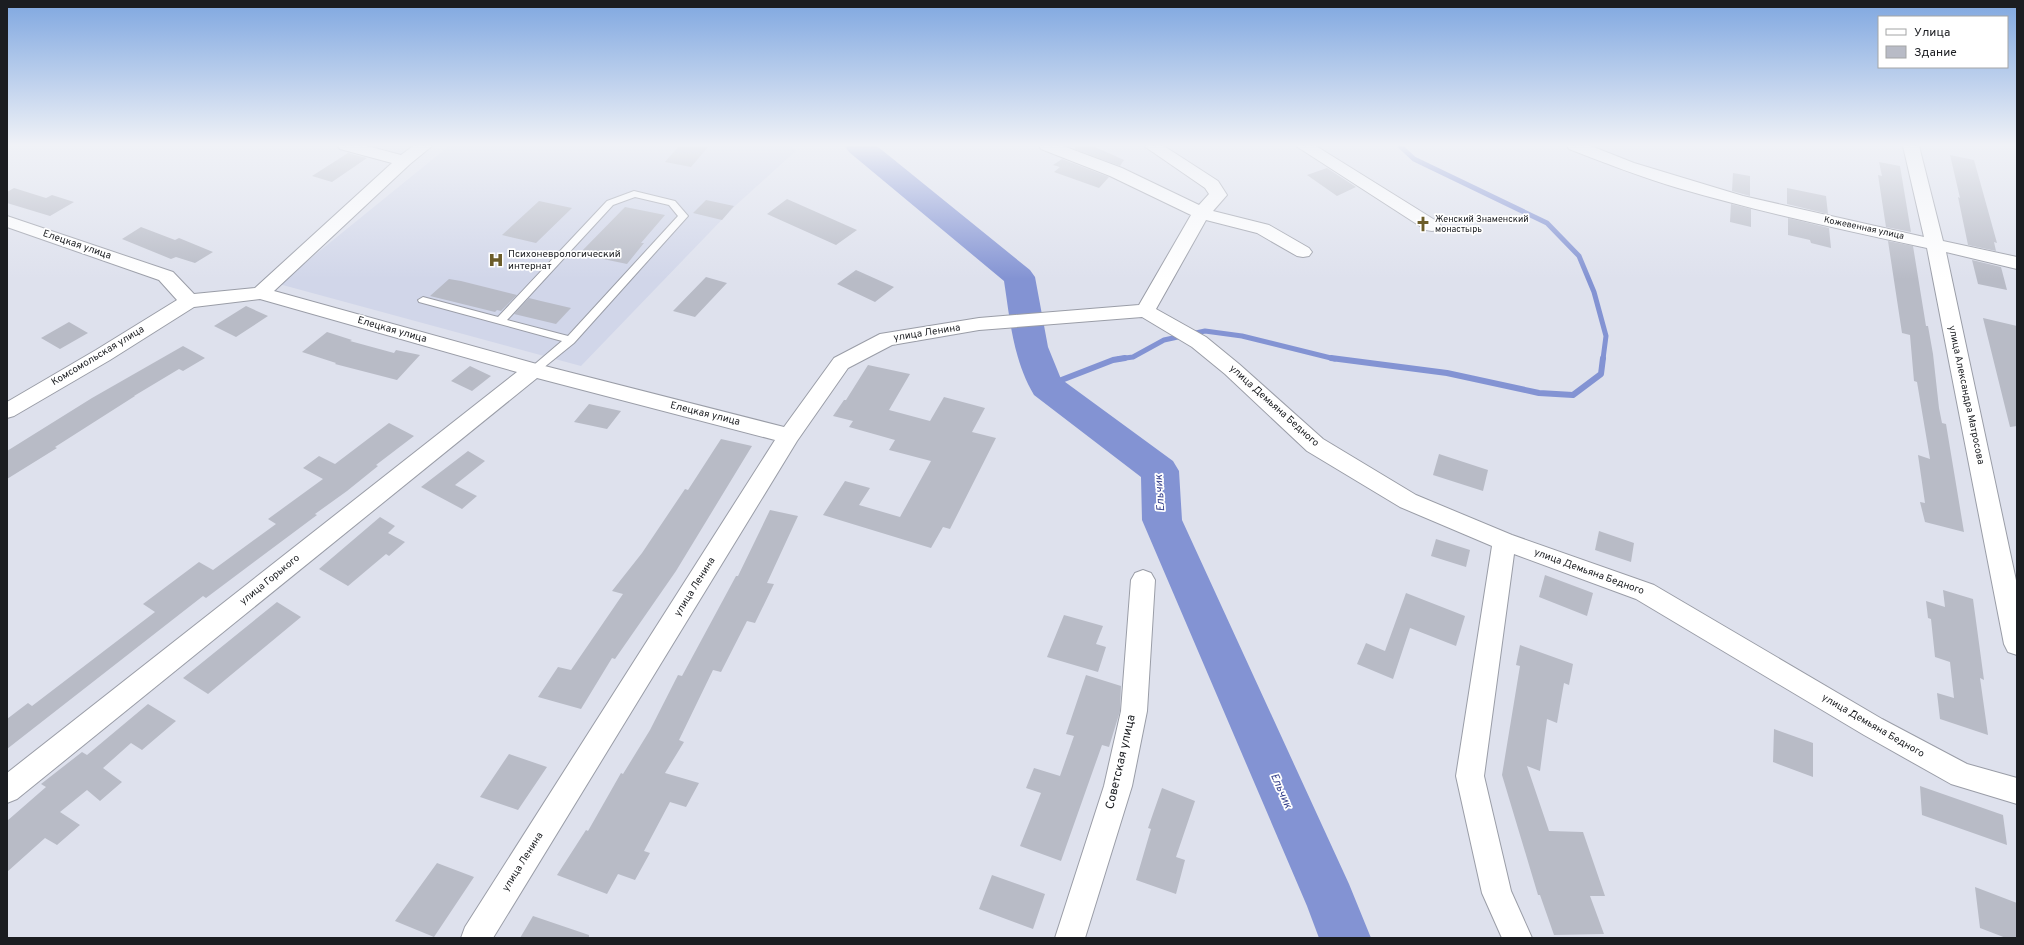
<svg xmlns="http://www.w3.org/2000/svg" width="2024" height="945" viewBox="0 0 2024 945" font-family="Overpass,sans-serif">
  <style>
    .built { fill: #d1d6e9 }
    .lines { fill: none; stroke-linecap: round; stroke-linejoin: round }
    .stream-far1 { stroke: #8393d3; stroke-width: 5 }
    .stream { stroke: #8393d3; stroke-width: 6 }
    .river { fill: #8393d3; fill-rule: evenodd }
    .building { fill: #b8bbc6 }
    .lane-casing { stroke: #9a9da7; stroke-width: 2 }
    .street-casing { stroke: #9a9da7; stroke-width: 2 }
    .lane { fill: #fff; fill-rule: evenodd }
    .street { fill: #fff; fill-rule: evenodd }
    .labels { text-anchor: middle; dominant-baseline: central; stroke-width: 3.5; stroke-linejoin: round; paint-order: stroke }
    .far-poi-label { font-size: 9px; fill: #1b1d21; stroke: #fff; text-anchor: start }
    .far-street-label { font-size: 9px; fill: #1b1d21; stroke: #fff }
    .street-label { font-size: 10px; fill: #1b1d21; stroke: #fff }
    .poi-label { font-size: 10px; fill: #1b1d21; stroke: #fff; text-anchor: start }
    .water-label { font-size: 11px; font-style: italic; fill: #323d89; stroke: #fff }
    .near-street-label { font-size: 12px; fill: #1b1d21; stroke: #fff }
  </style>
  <rect width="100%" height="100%" fill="#dee1ed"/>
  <path class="built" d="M 449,146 L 790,146 L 797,150 L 736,205 L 581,366 L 279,284 Z"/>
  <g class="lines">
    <path class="stream-far1" d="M 1400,146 L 1414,159 L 1547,223 L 1579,256 L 1594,292 L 1606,336 L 1603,359
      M 1118,359 L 1133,357 L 1164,340 L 1205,331 L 1242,336 L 1335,359"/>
    <path class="stream" d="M 1331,358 L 1447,373 L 1539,393 L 1573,395 L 1601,374 L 1603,358
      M 1046,386 L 1113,360 L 1125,358"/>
    <path class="river" d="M 845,146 L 877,146 L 1030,270 L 1035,277 L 1048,347 L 1061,379 L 1173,461 L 1179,471 L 1182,520 L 1349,884 L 1371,938 L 1319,938 L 1307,906 L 1142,520 L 1141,477 L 1034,395 C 1013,360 1010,319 1004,281 L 849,152 Z"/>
  </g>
  <path class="building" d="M 679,146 L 709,146 L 691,167 L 665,162 Z
    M 1077,146 L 1093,146 L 1124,160 L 1120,166 L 1074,149 Z
    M 348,153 L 367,158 L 332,182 L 312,176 Z
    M 1950,155 L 1974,160 L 1997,243 L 1994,242 L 1996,251 L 1968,245 L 1958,197 L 1960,198 Z
    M 1062,159 L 1109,177 L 1099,188 L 1054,172 L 1060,167 L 1053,165 Z
    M 1879,162 L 1900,166 L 1911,232 L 1886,227 L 1878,175 L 1882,176 Z
    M 1327,168 L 1356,187 L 1337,196 L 1307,175 Z
    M 1733,173 L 1750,176 L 1750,196 L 1732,191 Z
    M 14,188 L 46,198 L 52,195 L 74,202 L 50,216 L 7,203 L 7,192 Z
    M 1787,188 L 1826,196 L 1828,214 L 1787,204 Z
    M 787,199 L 857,230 L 836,245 L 767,214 Z
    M 706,200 L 734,206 L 722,220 L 693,213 Z
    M 539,201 L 572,208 L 536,243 L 502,235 Z
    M 1731,204 L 1751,209 L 1751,227 L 1730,222 Z
    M 625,207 L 665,215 L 641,243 L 644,243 L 627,264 L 579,254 Z
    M 1788,218 L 1829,228 L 1831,248 L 1811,243 L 1810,240 L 1788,235 Z
    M 141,227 L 175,240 L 179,238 L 213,252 L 195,263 L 176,257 L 171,259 L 122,239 Z
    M 1888,241 L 1913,246 L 1926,326 L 1928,326 L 1933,354 L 1939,408 L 1942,423 L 1946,424 L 1964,532 L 1925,522 L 1920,502 L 1925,503 L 1918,455 L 1930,459 L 1917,382 L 1914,381 L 1910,335 L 1902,333 Z
    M 1972,260 L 2001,267 L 2007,290 L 1978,284 Z
    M 856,270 L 894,287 L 875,302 L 837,284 Z
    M 706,277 L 727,283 L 695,317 L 673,311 Z
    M 449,279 L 461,281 L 517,295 L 501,311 L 497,310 L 495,312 L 430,296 Z
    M 529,298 L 541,301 L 571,308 L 556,324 L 514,314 Z
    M 246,306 L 268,316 L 236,337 L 214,326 Z
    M 1983,318 L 2017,326 L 2017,426 L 2010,427 Z
    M 69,322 L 88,333 L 60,349 L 41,338 Z
    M 327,332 L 352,340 L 350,341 L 394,353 L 396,350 L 420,355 L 397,380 L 335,364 L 336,363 L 302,352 Z
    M 183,346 L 205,358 L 183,371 L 179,369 L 134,396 L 135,396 L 55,447 L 57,448 L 7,479 L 7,451 L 92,398 Z
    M 868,365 L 910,374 L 889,410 L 930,421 L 944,397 L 985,408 L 972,432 L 996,438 L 950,529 L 943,527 L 931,548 L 823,515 L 845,481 L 870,488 L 859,505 L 900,517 L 931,461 L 889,450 L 895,440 L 849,427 L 853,421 L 833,416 L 844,400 L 846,400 Z
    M 470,366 L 491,376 L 472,391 L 451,381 Z
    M 589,404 L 621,411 L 607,429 L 574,422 Z
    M 389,423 L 414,436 L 376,465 L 378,466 L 347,491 L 315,514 L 317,515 L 206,598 L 203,596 L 7,749 L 7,719 L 28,703 L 32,706 L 155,612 L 143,604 L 199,562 L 213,570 L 276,524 L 268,519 L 323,479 L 303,468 L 319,456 L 335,464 Z
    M 721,439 L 752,446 L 676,571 L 615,659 L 612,658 L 581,709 L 538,697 L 558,667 L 571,670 L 623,594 L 612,591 L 642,553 L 685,489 L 688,490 Z
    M 468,451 L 485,461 L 455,485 L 477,496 L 462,509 L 421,487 Z
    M 1439,454 L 1488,470 L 1483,491 L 1433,475 Z
    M 770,510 L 798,516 L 767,583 L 774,584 L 755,623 L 747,621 L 721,672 L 713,670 L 679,740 L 684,742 L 665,773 L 699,783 L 686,807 L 670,802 L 644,851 L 650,853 L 635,880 L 618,874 L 607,894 L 557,875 L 586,830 L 588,831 L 621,773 L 623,774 L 650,730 L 678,675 L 682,676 L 736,576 L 738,576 Z
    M 380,517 L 395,526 L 388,533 L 405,542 L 389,556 L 386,554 L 348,586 L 319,569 Z
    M 1599,531 L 1634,543 L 1631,562 L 1595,550 Z
    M 1436,539 L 1470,550 L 1466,567 L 1431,556 Z
    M 1545,575 L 1593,593 L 1587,616 L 1539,597 Z
    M 1943,590 L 1973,599 L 1984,680 L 1980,678 L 1988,735 L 1940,719 L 1937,693 L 1954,698 L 1950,662 L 1935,657 L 1931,619 L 1928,618 L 1926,601 L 1945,607 Z
    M 1406,593 L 1465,616 L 1456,646 L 1410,628 L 1393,679 L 1357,664 L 1366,643 L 1385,651 Z
    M 277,602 L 301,617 L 208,694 L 183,678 Z
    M 1064,615 L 1103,626 L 1096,644 L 1106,647 L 1098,672 L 1047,657 Z
    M 1520,645 L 1573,664 L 1569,685 L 1564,683 L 1557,723 L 1547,719 L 1540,771 L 1527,766 L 1549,831 L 1583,832 L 1605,896 L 1590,896 L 1604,934 L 1554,935 L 1540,895 L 1538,895 L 1502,775 L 1520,666 L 1516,665 Z
    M 1086,675 L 1121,686 L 1120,711 L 1109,747 L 1102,745 L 1061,861 L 1020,846 L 1041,793 L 1026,788 L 1034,768 L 1060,776 L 1074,736 L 1066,734 Z
    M 148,704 L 176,721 L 142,750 L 131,743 L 103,768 L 122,782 L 100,801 L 87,790 L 60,812 L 80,825 L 57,845 L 45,838 L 7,872 L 7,821 L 46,787 L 41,784 L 82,752 L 87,755 Z
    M 1774,729 L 1813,743 L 1813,777 L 1773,762 Z
    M 509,754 L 547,767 L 518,810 L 480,797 Z
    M 1920,786 L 2003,815 L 2007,845 L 1922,815 Z
    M 1162,788 L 1195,801 L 1176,857 L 1185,860 L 1176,894 L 1136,880 L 1151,829 L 1148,828 Z
    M 437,863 L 474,877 L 434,937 L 395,921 Z
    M 992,875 L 1045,894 L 1033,929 L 979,909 Z
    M 1975,887 L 2017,903 L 2017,938 L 2006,938 L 1980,928 Z
    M 533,916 L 589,935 L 589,938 L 520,938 Z"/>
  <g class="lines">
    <g class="lane-casing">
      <path id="lane" d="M 634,191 L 675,201 L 688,216 L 574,343 L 537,373 L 529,373 L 528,370 L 562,341 L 419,302 L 418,300 L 423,297 L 498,317 L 607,201 ZM 635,197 L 669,205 L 678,216 L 568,336 L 507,320 L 613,205 Z"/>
    </g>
    <g class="street-casing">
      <path id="street" d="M 338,146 L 367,146 L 401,155 L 413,146 L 432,146 L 410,164 L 274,291 L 533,363 L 784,427 L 834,358 L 880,334 L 979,318 L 1139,305 L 1191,215 L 1110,176 L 1041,149 L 1039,146 L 1063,146 L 1122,168 L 1199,205 L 1209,194 L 1205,188 L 1144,146 L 1164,146 L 1218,181 L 1227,195 L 1213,211 L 1269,225 L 1309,248 L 1312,252 L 1309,256 L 1303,257 L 1297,256 L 1257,233 L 1206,220 L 1156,309 L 1206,337 L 1239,364 L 1323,439 L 1416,495 L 1512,535 L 1654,585 L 1882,719 L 1967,764 L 2017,778 L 2017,804 L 1951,784 L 1864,735 L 1636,599 L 1514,554 L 1484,776 L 1511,891 L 1532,938 L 1502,938 L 1482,893 L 1456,776 L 1492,546 L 1400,507 L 1307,451 L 1225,374 L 1192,347 L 1142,317 L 979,330 L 892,345 L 848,368 L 797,441 L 493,938 L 461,938 L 465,927 L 775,440 L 537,378 L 17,799 L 7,803 L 7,773 L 517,372 L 260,299 L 194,307 L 110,360 L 14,416 L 7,418 L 7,402 L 96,350 L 177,300 L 159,280 L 7,227 L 7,216 L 173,272 L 194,294 L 255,288 L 392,163 L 340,149 Z
        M 1296,146 L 1316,146 L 1438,222 L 1441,226 L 1438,230 L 1432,231 L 1426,230 Z
        M 1567,146 L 1591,146 L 1634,163 L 1743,196 L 1924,237 L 1903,146 L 1919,146 L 1943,241 L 2017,257 L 2017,269 L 1946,252 L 2017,585 L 2017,655 L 2008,652 L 2004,644 L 1927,248 C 1844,230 1760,212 1678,188 C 1641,177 1605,163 1569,149 Z
        M 1143,570 L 1151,573 L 1155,580 L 1147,711 L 1132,786 L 1085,938 L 1055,938 L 1104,786 L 1121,711 L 1131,580 L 1135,573 Z"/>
    </g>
    <use href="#lane" class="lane"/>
    <use href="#street" class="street"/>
  </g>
  <linearGradient id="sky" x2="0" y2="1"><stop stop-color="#7fa7e0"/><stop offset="0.52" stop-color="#f0f2f7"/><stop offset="1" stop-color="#f0f2f7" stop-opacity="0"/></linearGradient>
  <rect width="2024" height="279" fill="url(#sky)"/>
  <defs>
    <g id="church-bare" transform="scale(1.2)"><path d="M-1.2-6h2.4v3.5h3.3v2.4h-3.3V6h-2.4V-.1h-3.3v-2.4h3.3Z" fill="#6c5d2a" stroke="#fff" stroke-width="2.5" paint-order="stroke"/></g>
    <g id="hospital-bare" transform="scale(1.2)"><path d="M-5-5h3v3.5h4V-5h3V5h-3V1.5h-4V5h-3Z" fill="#6c5d2a" stroke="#fff" stroke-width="2.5" paint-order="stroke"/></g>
  </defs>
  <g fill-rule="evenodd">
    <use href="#church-bare" x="1423" y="224"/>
    <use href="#hospital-bare" x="496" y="260"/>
  </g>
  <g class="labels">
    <g class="far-poi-label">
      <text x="1435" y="219">Женский Знаменский<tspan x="1435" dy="10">монастырь</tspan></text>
    </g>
    <g class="far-street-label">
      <text transform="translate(1864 228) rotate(12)">Кожевенная улица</text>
    </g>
    <g class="street-label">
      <text transform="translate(77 245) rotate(19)">Елецкая улица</text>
      <text transform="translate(392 330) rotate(16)">Елецкая улица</text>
      <text transform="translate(927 333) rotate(-9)">улица Ленина</text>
      <text transform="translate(98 356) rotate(-31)">Комсомольская улица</text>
      <text transform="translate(1966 395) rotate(78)">улица Александра Матросова</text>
      <text transform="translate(1274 406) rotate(42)">улица Демьяна Бедного</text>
      <text transform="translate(705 414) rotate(14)">Елецкая улица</text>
      <text transform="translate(1589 572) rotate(20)">улица Демьяна Бедного</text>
      <text transform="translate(270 580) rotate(-39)">улица Горького</text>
      <text transform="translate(695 587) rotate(-58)">улица Ленина</text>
      <text transform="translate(1873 726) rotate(30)">улица Демьяна Бедного</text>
      <text transform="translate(523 862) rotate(-58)">улица Ленина</text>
    </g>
    <g class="poi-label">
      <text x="508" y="254">Психоневрологический<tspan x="508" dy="12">интернат</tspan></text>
    </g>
    <g class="water-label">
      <text transform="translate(1160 493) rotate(-94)">Ельчик</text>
      <text transform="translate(1281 791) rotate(66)">Ельчик</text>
    </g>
    <g class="near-street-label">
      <text transform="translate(1121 762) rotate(-77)">Советская улица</text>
    </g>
  </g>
  <rect width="2024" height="945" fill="none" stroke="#1b1d21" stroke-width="16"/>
  <rect x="1878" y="16" width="130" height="52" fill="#ffffff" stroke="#a4a5a6"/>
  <rect x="1886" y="29" width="20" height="6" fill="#ffffff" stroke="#a4a5a6"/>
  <text x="1914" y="36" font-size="12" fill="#1b1d21">Улица</text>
  <rect x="1886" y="46" width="20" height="12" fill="#b8bbc6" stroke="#a4a5a6"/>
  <text x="1914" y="56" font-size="12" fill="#1b1d21">Здание</text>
</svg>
